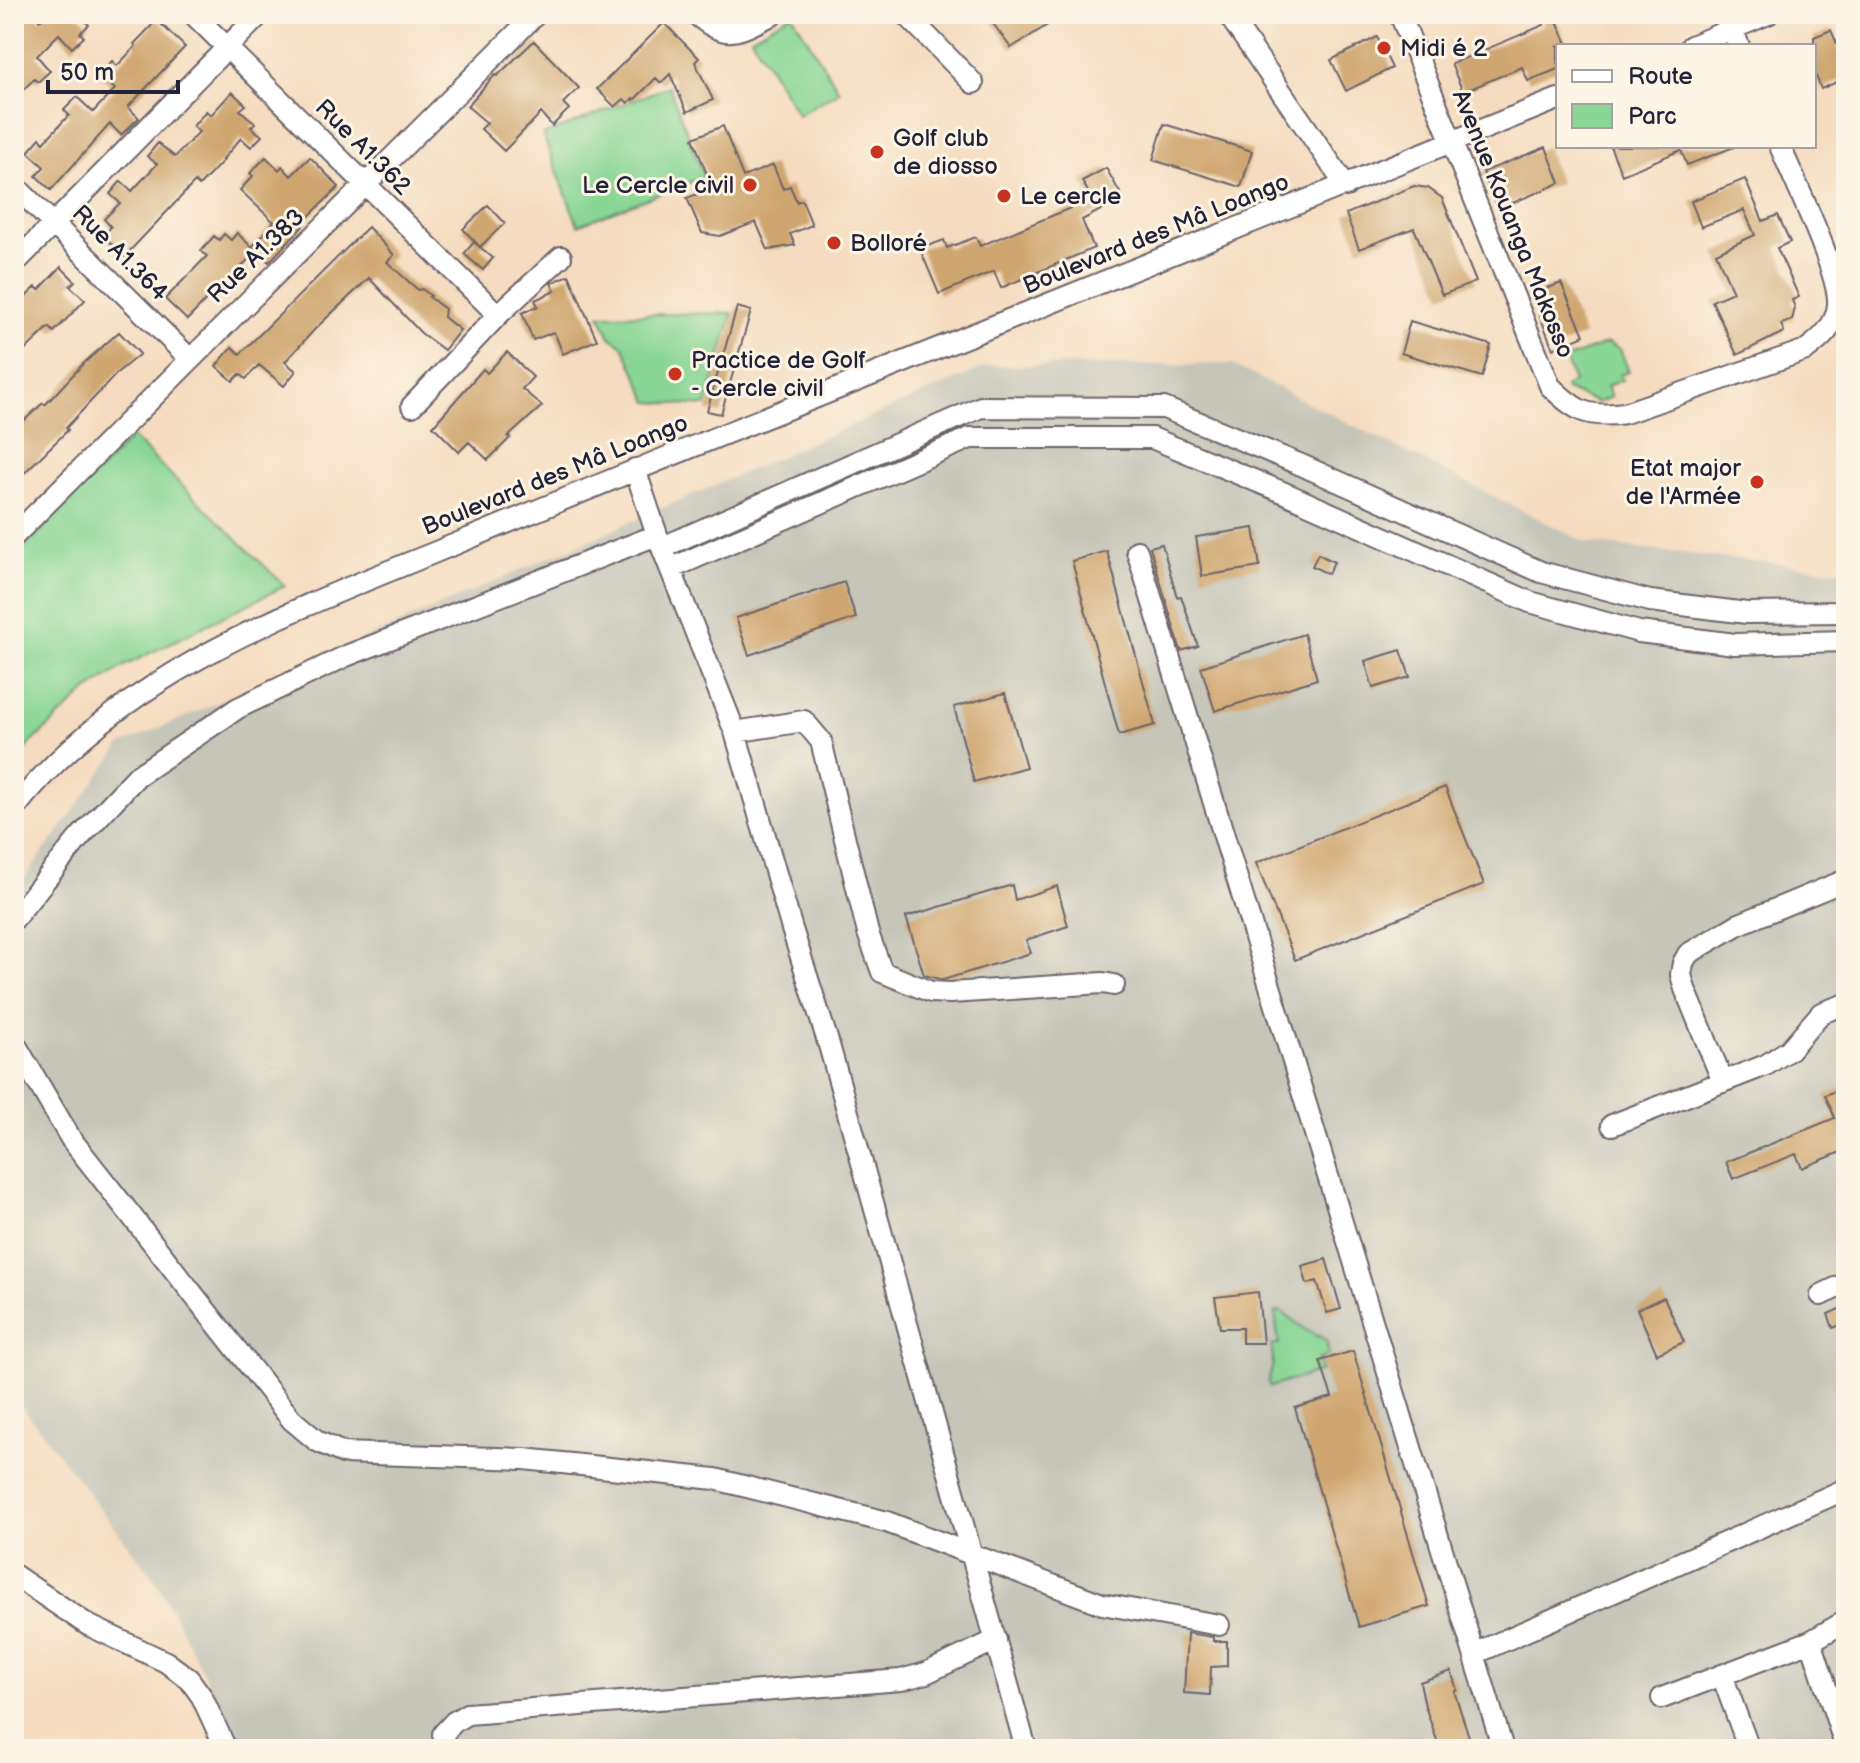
<svg xmlns="http://www.w3.org/2000/svg" width="1860" height="1763" viewBox="0 0 1860 1763" font-family="'Balsamiq Sans',sans-serif">
  <style>
    .industrial { fill: #c5c5b8 }
    .green { fill: #89d695; stroke: #567c68; stroke-width: 2 }
    .building { fill: #cfa670 }
    .lines { fill: none; stroke-linecap: round; stroke-linejoin: round }
    .minor-casing { stroke: #6c636a; stroke-width: 24 }
    .minor { stroke: #fff; stroke-width: 20 }
    .poi-dot { fill: #c8321e; stroke: #fcf5e5; stroke-width: 3 }
    .labels { text-anchor: middle; dominant-baseline: central; stroke-width: 6; stroke-linejoin: round; paint-order: stroke }
    .poi-label { font-size: 24px; fill: #22223b; stroke: #fcf5e5; text-anchor: start }
    .street-label { font-size: 24px; fill: #22223b; stroke: #fcf5e5 }
  </style>
  <rect width="100%" height="100%" fill="#fcf5e5"/>
  <filter id="ink" filterUnits="userSpaceOnUse"><feTurbulence type="fractalNoise" baseFrequency=".0125" numOctaves="2"/><feDisplacementMap in="SourceGraphic" scale="16" xChannelSelector="R" yChannelSelector="G"/><feConvolveMatrix kernelMatrix="1 2 1 2 8 2 1 2 1" color-interpolation-filters="sRGB"/></filter>
  <filter id="wash" filterUnits="userSpaceOnUse"><feTurbulence type="fractalNoise" baseFrequency=".006" numOctaves="4" result="noise"/><feDisplacementMap in="SourceGraphic" scale="32" xChannelSelector="R" yChannelSelector="G"/><feGaussianBlur stdDeviation="1.8" result="paint"/><feColorMatrix in="noise" values="0 0 0 0 0 0 0 0 0 0 0 0 0 0 0 0 0 1.4 0 .05"/><feComposite in="paint" operator="in"/></filter>
  <g filter="url(#wash)">
    <rect width="100%" height="100%" fill="#f5dcc0"/>
    <path class="industrial" d="M 1231,364 L 1587,543 L 1846,571 L 1846,1749 L 242,1749 L 158,1584 L 14,1396 L 14,893 L 121,745 L 987,366 Z"/>
    <path class="green" d="M 792,14 L 839,91 L 798,115 L 751,37 Z
      M 669,86 L 704,177 L 578,225 L 543,135 Z
      M 733,313 L 706,406 L 649,402 L 623,346 L 610,337 L 600,315 Z
      M 1607,343 L 1620,349 L 1629,372 L 1620,375 L 1622,380 L 1607,386 L 1611,397 L 1598,403 L 1566,390 L 1565,387 L 1574,382 L 1565,359 Z
      M 132,437 L 285,586 L 124,666 L 86,692 L 14,759 L 14,558 Z
      M 1280,1311 L 1307,1331 L 1326,1340 L 1329,1355 L 1318,1360 L 1321,1371 L 1270,1387 L 1268,1382 L 1273,1364 L 1272,1345 L 1279,1344 L 1275,1313 Z"/>
    <g id="blocks">
      <path class="building" d="M 21,14 L 34,14 L 40,20 L 46,14 L 78,14 L 89,25 L 80,33 L 84,37 L 72,48 L 59,34 L 37,56 L 50,71 L 38,82 L 34,79 L 14,99 L 14,46 L 23,37 L 14,28 L 14,20 Z
        M 986,14 L 1065,14 L 1011,48 Z
        M 1540,14 L 1554,14 L 1568,46 L 1558,46 L 1558,69 L 1528,81 L 1522,67 L 1463,92 L 1451,64 L 1544,25 Z
        M 157,20 L 185,47 L 128,107 L 139,118 L 121,135 L 110,124 L 51,190 L 36,176 L 44,167 L 28,152 L 40,138 L 44,142 L 69,115 L 64,110 L 77,97 L 93,112 L 115,89 L 99,75 L 112,61 L 117,66 L 136,46 L 134,44 Z
        M 664,23 L 699,58 L 695,62 L 713,100 L 687,112 L 670,74 L 661,83 L 656,78 L 634,100 L 633,98 L 628,103 L 624,99 L 615,107 L 597,89 Z
        M 1831,30 L 1846,65 L 1846,78 L 1821,89 L 1814,71 L 1814,37 Z
        M 1377,37 L 1392,68 L 1346,91 L 1331,60 Z
        M 534,41 L 579,88 L 563,103 L 569,109 L 552,126 L 541,113 L 504,151 L 481,129 L 487,123 L 467,106 L 495,75 L 497,76 Z
        M 232,92 L 246,105 L 240,110 L 255,123 L 251,127 L 262,136 L 251,147 L 241,138 L 223,159 L 224,160 L 199,186 L 195,182 L 124,257 L 103,235 L 111,227 L 104,219 L 120,203 L 110,194 L 121,181 L 132,191 L 157,164 L 147,156 L 158,143 L 175,157 L 199,132 L 193,126 L 206,111 L 211,115 Z
        M 1164,124 L 1252,151 L 1241,187 L 1153,160 Z
        M 723,126 L 743,177 L 773,165 L 783,189 L 790,186 L 797,202 L 802,200 L 812,225 L 790,234 L 795,245 L 768,250 L 756,222 L 720,236 L 702,233 L 687,198 L 712,188 L 693,138 Z
        M 1610,146 L 1734,146 L 1734,147 L 1687,165 L 1681,150 L 1622,175 Z
        M 1546,147 L 1560,183 L 1498,209 L 1483,172 Z
        M 266,157 L 279,170 L 282,166 L 291,176 L 310,157 L 339,187 L 301,224 L 303,226 L 269,262 L 252,247 L 274,222 L 240,190 L 253,176 L 250,173 Z
        M 1106,168 L 1123,198 L 1082,220 L 1094,248 L 1001,288 L 994,271 L 939,294 L 920,249 L 944,240 L 947,248 L 976,237 L 980,246 L 1092,199 L 1082,181 Z
        M 1745,179 L 1763,221 L 1778,215 L 1790,242 L 1777,248 L 1799,297 L 1792,300 L 1795,308 L 1792,320 L 1781,324 L 1784,332 L 1737,355 L 1712,301 L 1733,292 L 1716,253 L 1755,235 L 1744,210 L 1701,227 L 1691,201 Z
        M 1414,186 L 1428,188 L 1442,198 L 1476,282 L 1442,295 L 1414,228 L 1359,249 L 1346,214 Z
        M 488,205 L 505,223 L 480,247 L 463,229 Z
        M 368,227 L 394,255 L 387,262 L 418,290 L 422,289 L 431,296 L 429,297 L 445,309 L 444,317 L 460,330 L 444,350 L 421,333 L 369,278 L 315,329 L 285,362 L 296,371 L 284,386 L 259,365 L 246,379 L 240,374 L 233,381 L 216,366 L 232,347 L 240,354 Z
        M 237,233 L 256,251 L 225,285 L 223,283 L 187,320 L 165,299 L 207,256 L 201,251 L 214,236 L 219,240 L 224,234 L 231,240 Z
        M 474,242 L 493,258 L 483,270 L 464,254 Z
        M 61,267 L 75,281 L 70,286 L 85,300 L 54,332 L 49,327 L 14,361 L 14,308 L 36,287 L 39,290 Z
        M 569,275 L 597,340 L 563,354 L 554,332 L 533,340 L 522,313 L 538,306 L 535,300 L 555,291 L 551,283 Z
        M 1561,283 L 1584,335 L 1553,349 L 1540,316 L 1538,292 Z
        M 737,307 L 751,311 L 721,414 L 707,411 Z
        M 1410,321 L 1491,345 L 1482,377 L 1401,353 Z
        M 119,332 L 140,354 L 118,372 L 66,428 L 68,430 L 14,483 L 14,430 L 43,403 L 45,405 L 83,364 Z
        M 507,352 L 533,377 L 522,389 L 542,406 L 508,437 L 510,438 L 488,460 L 469,442 L 459,452 L 433,426 L 483,369 L 487,373 Z
        M 1254,528 L 1260,567 L 1202,576 L 1196,537 Z
        M 1162,544 L 1177,597 L 1181,596 L 1198,646 L 1181,651 L 1150,547 Z
        M 1107,551 L 1155,725 L 1119,735 L 1072,561 Z
        M 1318,554 L 1334,562 L 1328,574 L 1312,566 Z
        M 844,582 L 856,618 L 749,655 L 736,618 Z
        M 1304,634 L 1317,679 L 1215,711 L 1201,667 Z
        M 1401,650 L 1410,677 L 1373,688 L 1365,661 Z
        M 1005,693 L 1026,767 L 974,782 L 954,707 Z
        M 1445,787 L 1484,884 L 1295,960 L 1256,863 Z
        M 1012,885 L 1015,900 L 1057,886 L 1068,926 L 1026,940 L 1031,953 L 943,980 L 924,975 L 906,917 Z
        M 1841,1089 L 1846,1102 L 1846,1150 L 1802,1168 L 1796,1154 L 1733,1179 L 1726,1162 L 1835,1118 L 1825,1095 Z
        M 1326,1259 L 1341,1309 L 1327,1313 L 1317,1281 L 1307,1284 L 1302,1266 Z
        M 1258,1292 L 1263,1343 L 1242,1343 L 1242,1328 L 1220,1328 L 1215,1297 Z
        M 1664,1297 L 1684,1342 L 1657,1354 L 1637,1309 Z
        M 1846,1306 L 1846,1323 L 1833,1328 L 1828,1314 Z
        M 1353,1351 L 1429,1606 L 1359,1627 L 1295,1408 L 1332,1397 L 1320,1361 Z
        M 1187,1633 L 1213,1637 L 1213,1641 L 1227,1641 L 1227,1666 L 1211,1667 L 1210,1695 L 1184,1693 Z
        M 1451,1671 L 1457,1690 L 1454,1691 L 1473,1749 L 1440,1749 L 1425,1706 L 1420,1682 Z"/>
    </g>
  </g>
  <g filter="url(#ink)">
    <use href="#blocks" fill-opacity="0" stroke="#6c636a" stroke-width="2"/>
    <g class="lines">
      <g class="minor-casing">
        <path id="minor" d="M 193,14 L 498,315
          M 696,14 C 728,43 739,30 774,14
          M 906,14 L 973,83
          M 1228,14 L 1346,186
          M 1400,14 L 1550,386 C 1576,412 1588,418 1625,413 L 1806,350 C 1821,339 1836,326 1838,305 C 1841,276 1793,178 1780,146
          M 1726,14 L 1739,46
          M 1691,46 L 1768,14
          M 14,185 L 189,358
          M 14,264 L 260,14
          M 412,406 L 498,315 L 561,257
          M 635,469 L 657,535 L 735,732 L 792,929 L 829,1045 L 1026,1749
          M 14,536 L 536,14
          M 663,547 L 981,407 L 1164,408 L 1299,464 L 1541,572 L 1650,601 L 1747,613 L 1846,612
          M 1137,551 L 1503,1749
          M 672,568 L 970,438 L 1152,438 L 1287,494 L 1530,602 L 1639,632 L 1735,644 L 1846,641
          M 735,732 L 804,721 L 821,741 L 868,933 L 882,972 L 931,992 L 950,993 L 1103,983 L 1114,985
          M 14,809 C 124,670 299,608 458,543 C 569,497 681,451 792,407 C 1048,305 1303,201 1558,99
          M 14,919 L 79,838 L 137,776 L 238,708 L 346,656 L 657,535
          M 14,1042 L 71,1139 L 292,1420 L 317,1441 L 343,1453 L 524,1459 L 715,1479 L 887,1522 L 1102,1604 L 1219,1625
          M 1723,1082 L 1685,989 L 1681,975 L 1683,963 L 1688,954 L 1737,925 L 1846,880
          M 1612,1125 L 1766,1065 L 1789,1050 L 1821,1013 L 1846,1004
          M 1821,1295 L 1846,1283
          M 14,1575 L 88,1625 L 166,1662 L 189,1679 L 202,1697 L 226,1749
          M 1811,1641 L 1846,1748
          M 1474,1654 L 1846,1489
          M 1722,1675 L 1749,1749
          M 1662,1698 L 1811,1641 L 1846,1621
          M 446,1749 L 443,1734 L 454,1722 L 467,1714 L 901,1680 L 926,1673 L 996,1640"/>
      </g>
      <use href="#minor" class="minor"/>
    </g>
  </g>
  <g class="poi-dot">
    <circle cx="1384" cy="48" r="8"/>
    <circle cx="877" cy="152" r="8"/>
    <circle cx="750" cy="185" r="8"/>
    <circle cx="1004" cy="196" r="8"/>
    <circle cx="834" cy="243" r="8"/>
    <circle cx="675" cy="374" r="8"/>
    <circle cx="1757" cy="482" r="8"/>
  </g>
  <g class="labels">
    <g class="poi-label">
      <text x="1400" y="48">Midi é 2</text>
      <text x="893" y="138">Golf club<tspan x="893" dy="28">de diosso</tspan></text>
      <text x="734" y="185" text-anchor="end">Le Cercle civil</text>
      <text x="1020" y="196">Le cercle</text>
      <text x="850" y="243">Bolloré</text>
      <text x="691" y="360">Practice de Golf<tspan x="691" dy="28">- Cercle civil</tspan></text>
      <text x="1741" y="468" text-anchor="end">Etat major<tspan x="1741" dy="28">de l'Armée</tspan></text>
    </g>
    <g class="street-label">
      <text transform="translate(363 147) rotate(45)">Rue A1.362</text>
      <text transform="translate(1513 224) rotate(68)">Avenue Kouanga Makosso</text>
      <text transform="translate(1156 234) rotate(-22)">Boulevard des Mâ Loango</text>
      <text transform="translate(120 253) rotate(45)">Rue A1.364</text>
      <text transform="translate(256 256) rotate(-44)">Rue A1.383</text>
      <text transform="translate(555 475) rotate(-22)">Boulevard des Mâ Loango</text>
    </g>
  </g>
  <rect width="1860" height="1763" fill="none" stroke="#fcf5e5" stroke-width="48"/>
  <rect x="1556" y="44" width="260" height="104" fill="#fcf5e5" stroke="#a5a1a1" stroke-width="2"/>
  <rect x="1572" y="70" width="40" height="12" fill="#ffffff" stroke="#a5a1a1" stroke-width="2"/>
  <text x="1628" y="84" font-size="24" fill="#22223b">Route</text>
  <rect x="1572" y="104" width="40" height="24" fill="#89d695" stroke="#a5a1a1" stroke-width="2"/>
  <text x="1628" y="124" font-size="24" fill="#22223b">Parc</text>
  <path d="M48 80v12h130v-12" fill="none" stroke="#22223b" stroke-width="4"/>
  <text x="60" y="80" font-size="24" fill="#22223b" stroke="#fcf5e5" stroke-width="6" paint-order="stroke">50 m</text>
</svg>
